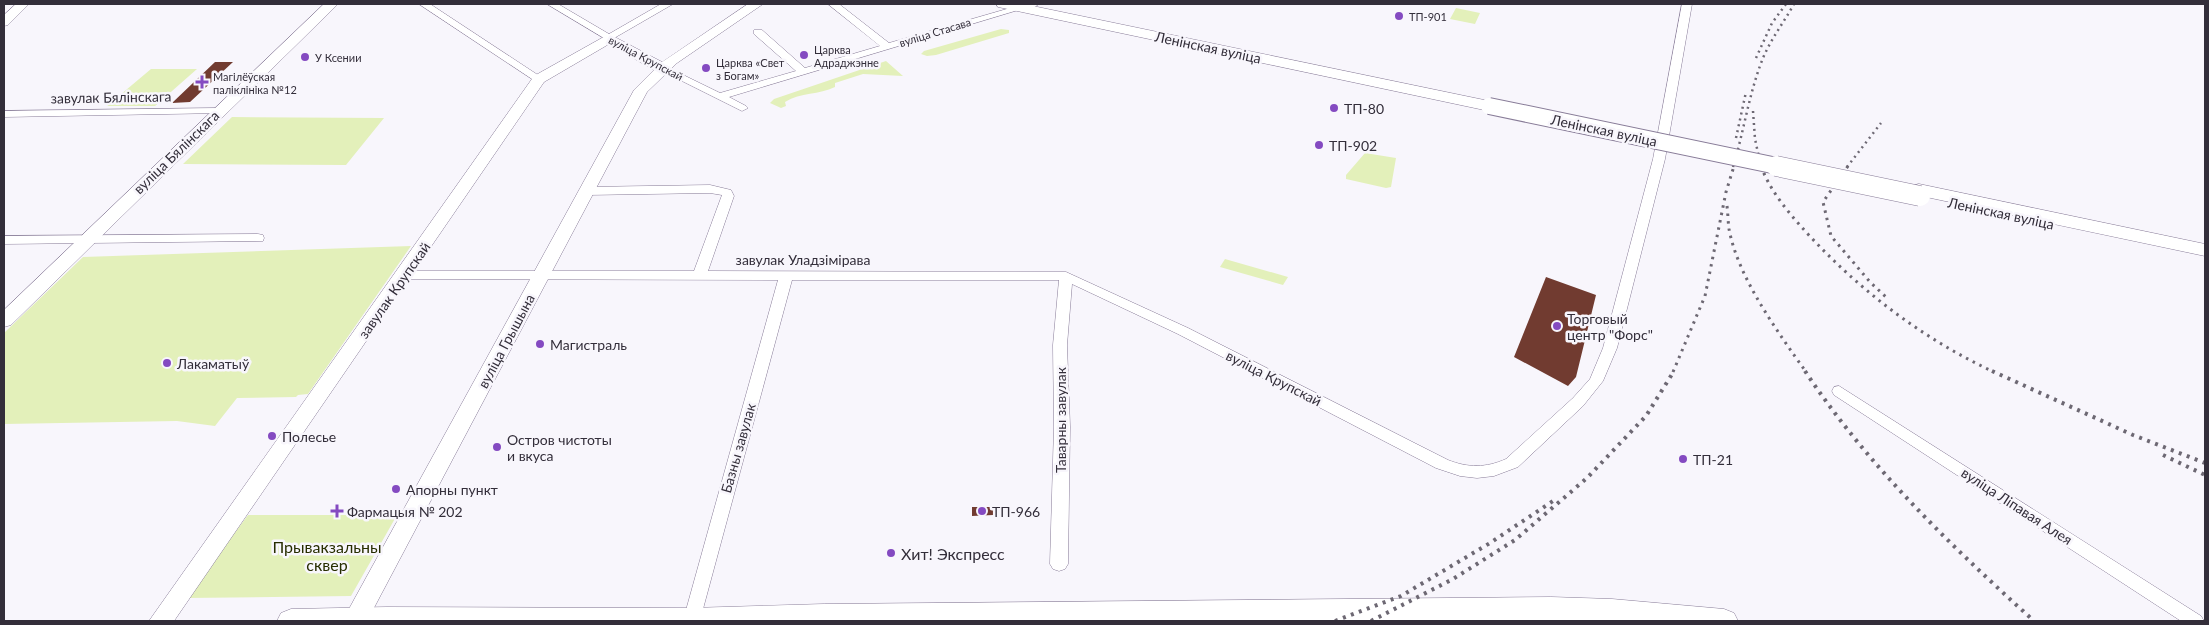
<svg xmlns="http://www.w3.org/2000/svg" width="2209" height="625" viewBox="0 0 2209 625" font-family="Lato,sans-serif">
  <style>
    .green { fill: #e3f0ba }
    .building { fill: #713b30 }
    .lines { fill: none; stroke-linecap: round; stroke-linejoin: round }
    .minor-casing { stroke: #887c98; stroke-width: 1 }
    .tertiary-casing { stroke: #887c98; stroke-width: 1 }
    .secondary-casing { stroke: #887c98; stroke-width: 1 }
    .primary-casing { stroke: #887c98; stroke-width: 1 }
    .minor { fill: #fff; fill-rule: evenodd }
    .tertiary { fill: #fff; fill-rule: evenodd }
    .secondary { fill: #fff; fill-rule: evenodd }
    .primary { fill: #fff; fill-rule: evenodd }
    .rail-far2 { stroke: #6d6873; stroke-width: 2.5; stroke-dasharray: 2 4; stroke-linecap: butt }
    .rail-far1 { stroke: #6d6873; stroke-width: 3; stroke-dasharray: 2.5 5; stroke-linecap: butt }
    .rail { stroke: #6d6873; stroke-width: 4; stroke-dasharray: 3 5.5; stroke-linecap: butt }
    .primary-bridge-far1-casing { stroke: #887c98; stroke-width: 18; stroke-linecap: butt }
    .primary-bridge-casing { stroke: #887c98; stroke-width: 21; stroke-linecap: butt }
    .primary-bridge-far1 { stroke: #fff; stroke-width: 16 }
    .primary-bridge { stroke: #fff; stroke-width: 20 }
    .poi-dot { fill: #844ac1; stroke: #f8f6fc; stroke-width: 2 }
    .labels { text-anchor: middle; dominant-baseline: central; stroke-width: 5; stroke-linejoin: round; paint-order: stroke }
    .far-poi-label { font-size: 11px; fill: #332e3a; stroke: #f8f6fc; text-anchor: start }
    .far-street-label { font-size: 11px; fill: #332e3a; stroke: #f8f6fc }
    .street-label { font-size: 14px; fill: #332e3a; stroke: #f8f6fc }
    .poi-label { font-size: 14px; fill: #332e3a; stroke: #f8f6fc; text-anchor: start }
    .near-park-label { font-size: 16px; fill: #272e01; stroke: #f8f6fc }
    .near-poi-label { font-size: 16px; fill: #332e3a; stroke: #f8f6fc; text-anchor: start }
  </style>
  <rect width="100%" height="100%" fill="#f8f6fc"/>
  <path class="green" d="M 1456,8 L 1480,13 L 1475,24 L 1450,19 Z
    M 1001,29 L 1009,30 L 1009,33 L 936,55 L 927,56 L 921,54 L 924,51 Z
    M 886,61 L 903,76 L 863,74 L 835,83 L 835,87 C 819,95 801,92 785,102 L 786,106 L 781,108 L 770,103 L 774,99 Z
    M 151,69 L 197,69 L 155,106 L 107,106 Z
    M 232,117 L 384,118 L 346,165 L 183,164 Z
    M 1365,153 L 1396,158 L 1391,187 L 1386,188 L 1346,179 L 1346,175 Z
    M 411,246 L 308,394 L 298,395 L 296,397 L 237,398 L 215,426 L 177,421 L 4,424 L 4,333 L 83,257 Z
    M 1225,259 L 1288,277 L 1283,285 L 1220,267 Z
    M 248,515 L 397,515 L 351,596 L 186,598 Z"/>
  <path class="building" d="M 215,62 L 233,62 L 190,102 L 172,103 Z
    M 1546,277 L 1596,295 L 1576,377 L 1568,386 L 1514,357 Z
    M 972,507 L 993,507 L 993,515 L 972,516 Z"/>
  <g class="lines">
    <g class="minor-casing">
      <path id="minor" d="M 419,4 L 430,4 L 544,79 L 539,82 L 535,81 Z
        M 547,4 L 558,4 L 609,34 L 661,4 L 673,4 L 609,41 Z
        M 828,4 L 839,4 L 889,43 L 1024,4 L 1035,5 L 729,97 L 746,106 L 748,108 L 742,111 L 658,69 L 659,67 L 667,67 L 720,93 L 796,71 L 754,34 L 754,30 L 762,30 L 805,68 L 880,46 Z
        M 1682,4 L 1692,4 L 1665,159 L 1617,348 L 1603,381 L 1583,406 L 1518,467 L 1494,476 L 1477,478 L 1460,476 L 1436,468 L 1178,334 L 1072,284 L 1067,345 L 1070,427 L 1068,564 L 1065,569 L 1059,571 L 1053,569 L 1050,564 L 1054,427 L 1053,345 L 1059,280 L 792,280 L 700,620 L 683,621 L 778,280 L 404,279 L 397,275 L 404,271 L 694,271 L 722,195 L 710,193 L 586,195 L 580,191 L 586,187 L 710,185 L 731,190 L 734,196 L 708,271 L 1066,272 L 1188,328 L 1448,460 C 1468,468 1486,468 1506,459 L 1573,398 L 1590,379 L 1603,348 L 1653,159 Z
        M 218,108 L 222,109 L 222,113 L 4,117 L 4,111 Z
        M 258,234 L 263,235 L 264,238 L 263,241 L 4,244 L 4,236 Z
        M 1839,386 L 2201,616 L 2204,621 L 2181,621 L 1834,395 L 1832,391 L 1834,387 Z"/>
    </g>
    <g class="tertiary-casing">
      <path id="tertiary" d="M 16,4 L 29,4 L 8,25 L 4,26 L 4,15 Z
        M 1025,4 L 1039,4 L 1033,8 Z"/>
    </g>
    <g class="secondary-casing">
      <path id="secondary" d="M 324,4 L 338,4 L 11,325 L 4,327 L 4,310 Z
        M 748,4 L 763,4 L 677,63 L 647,92 L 367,621 L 345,621 L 344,618 L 634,90 L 654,70 L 609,44 L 544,82 L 174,621 L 149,621 L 534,76 L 609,34 L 662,62 Z"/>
    </g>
    <g class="primary-casing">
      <path id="primary" d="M 996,4 L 1023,4 L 1489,101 L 1495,102 L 1497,106 L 1495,110 L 1489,111 L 1003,8 L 998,7 Z
        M 1919,184 L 2205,244 L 2205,256 L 1912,194 L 1910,190 L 1912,186 Z
        M 1551,597 L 1612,599 L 1724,609 L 1734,613 L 1738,621 L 277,621 L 281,613 L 291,609 L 387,607 L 691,608 L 824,604 Z"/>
    </g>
    <use href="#minor" class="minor"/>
    <use href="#tertiary" class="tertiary"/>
    <use href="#secondary" class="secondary"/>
    <use href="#primary" class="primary"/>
    <path class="rail-far2" d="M 1756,58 L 1772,23 L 1786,4
      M 1753,111 L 1755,139 L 1761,167
      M 1736,138 L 1746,92
      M 1733,167 C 1744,131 1749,93 1763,58 C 1771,39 1784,22 1794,4
      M 1847,167 L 1881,123"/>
    <path class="rail-far1" d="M 1761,166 C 1770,191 1788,212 1806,232 C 1859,290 1923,339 1994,372
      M 1848,166 L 1823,202 L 1831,236 L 1870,282 L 1886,297
      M 1727,206 C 1728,214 1728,222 1729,229 C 1738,278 1778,332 1806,372
      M 1673,372 L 1705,296 L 1726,192 L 1734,166"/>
    <path class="rail" d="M 1805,371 C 1868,466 1950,545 2034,621
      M 1992,371 L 2133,435 L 2205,463
      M 2163,455 L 2205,475
      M 1335,621 L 1401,596 L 1490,543 L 1553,501
      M 1371,621 L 1453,579 L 1515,540 L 1587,478 L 1646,416 L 1674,371"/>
    <g class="primary-bridge-far1-casing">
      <path id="primary-bridge-far1" d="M 1489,106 L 1782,167"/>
    </g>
    <g class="primary-bridge-casing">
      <path id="primary-bridge" d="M 1776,166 L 1920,196"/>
    </g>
    <use href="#primary-bridge-far1" class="primary-bridge-far1"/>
    <use href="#primary-bridge" class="primary-bridge"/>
  </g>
  <g class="poi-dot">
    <circle cx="1399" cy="16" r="5"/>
    <circle cx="804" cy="55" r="5"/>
    <circle cx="305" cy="57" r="5"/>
    <circle cx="706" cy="68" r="5"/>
    <path d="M199.5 74.5h5v5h5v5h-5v5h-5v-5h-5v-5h5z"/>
    <circle cx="1334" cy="108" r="5"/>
    <circle cx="1319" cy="145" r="5"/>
    <circle cx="1557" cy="326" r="5"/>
    <circle cx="540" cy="344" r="5"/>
    <circle cx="167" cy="363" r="5"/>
    <circle cx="272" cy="436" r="5"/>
    <circle cx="497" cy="447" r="5"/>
    <circle cx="1683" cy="459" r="5"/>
    <circle cx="396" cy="489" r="5"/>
    <path d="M334.5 503.5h5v5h5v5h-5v5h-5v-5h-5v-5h5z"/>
    <circle cx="982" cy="511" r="5"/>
    <circle cx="891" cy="553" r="5"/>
  </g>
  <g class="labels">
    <g class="far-poi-label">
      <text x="1409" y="16">ТП-901</text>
      <text x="814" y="49">Царква<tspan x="814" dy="13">Адраджэнне</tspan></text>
      <text x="315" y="57">У Ксении</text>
      <text x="716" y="62">Царква «Свет<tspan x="716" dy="13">з Богам»</tspan></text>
      <text x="213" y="76">Магілёўская<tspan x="213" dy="13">паліклініка №12</tspan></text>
    </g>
    <g class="far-street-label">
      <text transform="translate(935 32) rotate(-17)">вуліца Стасава</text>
      <text transform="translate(646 58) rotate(28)">вуліца Крупскай</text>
    </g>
    <g class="street-label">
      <text transform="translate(1208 47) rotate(12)">Ленінская вуліца</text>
      <text transform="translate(111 97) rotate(-1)">завулак Бялінскага</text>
      <text transform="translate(1604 130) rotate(12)">Ленінская вуліца</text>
      <text transform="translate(176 152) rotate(-44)">вуліца Бялінскага</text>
      <text transform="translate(2001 213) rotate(12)">Ленінская вуліца</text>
      <text x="803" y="259">завулак Уладзімірава</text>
      <text transform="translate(394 290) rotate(-55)">завулак Крупскай</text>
      <text transform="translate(506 341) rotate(-62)">вуліца Грышына</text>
      <text transform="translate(1274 378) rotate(27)">вуліца Крупскай</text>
      <text transform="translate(1060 420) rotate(-90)">Таварны завулак</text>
      <text transform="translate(738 448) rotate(-74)">Базны завулак</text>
      <text transform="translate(2017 506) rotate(33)">вуліца Ліпавая Алея</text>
    </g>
    <g class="poi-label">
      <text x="1344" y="108">ТП-80</text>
      <text x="1329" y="145">ТП-902</text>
      <text x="1567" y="318">Торговый<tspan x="1567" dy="16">центр "Форс"</tspan></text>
      <text x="550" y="344">Магистраль</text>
      <text x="177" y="363">Лакаматыў</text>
      <text x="282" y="436">Полесье</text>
      <text x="507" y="439">Остров чистоты<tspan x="507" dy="16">и вкуса</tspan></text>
      <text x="1693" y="459">ТП-21</text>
      <text x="406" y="489">Апорны пункт</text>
      <text x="347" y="511">Фармацыя № 202</text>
      <text x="992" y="511">ТП-966</text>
    </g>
    <g class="near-park-label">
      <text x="327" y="546">Прывакзальны<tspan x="327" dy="18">сквер</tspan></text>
    </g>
    <g class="near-poi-label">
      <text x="901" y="553">Хит! Экспресс</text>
    </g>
  </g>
  <rect width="2209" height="625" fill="none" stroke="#332e3a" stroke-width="10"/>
</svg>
